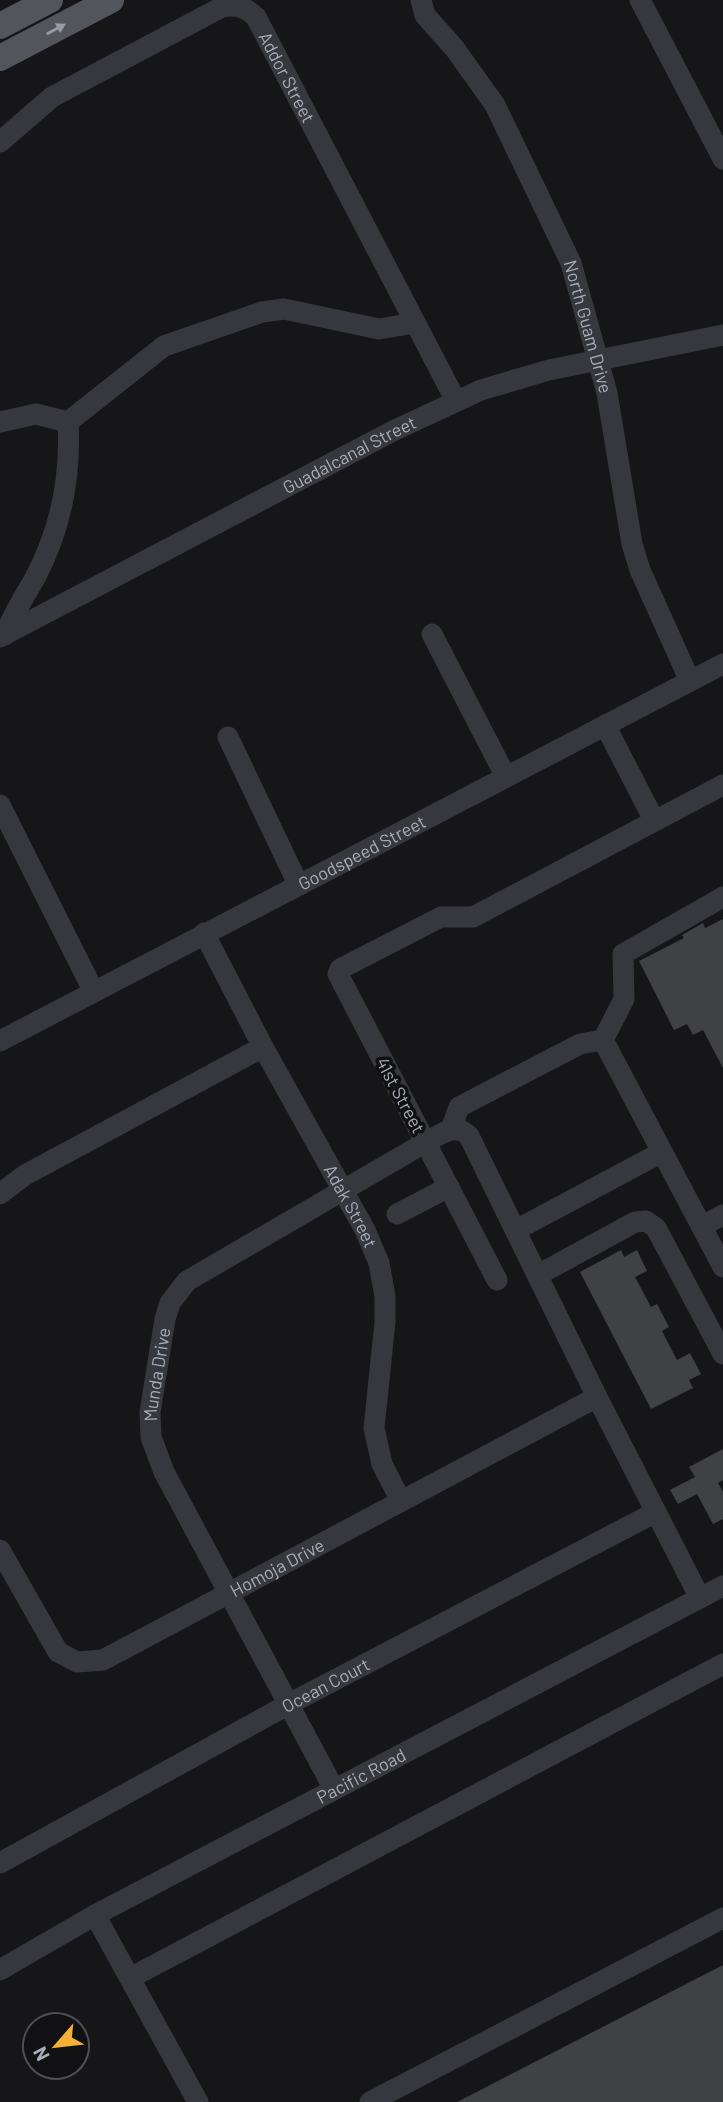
<svg xmlns="http://www.w3.org/2000/svg" width="723" height="2102" viewBox="0 0 723 2102" font-family="Barlow,sans-serif">
  <style>
    .building { fill: #404145 }
    .lines { fill: none; stroke-linecap: round; stroke-linejoin: round }
    .minor { stroke: #37383d; stroke-width: 21 }
    .major { stroke: #53555c; stroke-width: 26 }
    .oneway { fill: #979ba6 }
    .labels { text-anchor: middle; dominant-baseline: central; stroke-width: 7; stroke-linejoin: round; paint-order: stroke }
    .street-label { font-size: 18px; fill: #a8adb8; stroke: #111113 }
  </style>
  <rect width="100%" height="100%" fill="#161618"/>
  <path class="building" d="M 723,919 L 723,1068 L 703,1030 L 693,1035 L 687,1024 L 674,1030 L 639,961 L 684,938 L 682,935 L 703,923 L 705,928 Z
    M 621,1250 L 624,1257 L 637,1250 L 647,1271 L 635,1277 L 651,1307 L 657,1304 L 669,1327 L 662,1331 L 677,1360 L 690,1353 L 701,1374 L 689,1380 L 693,1388 L 651,1409 L 580,1272 Z
    M 723,1449 L 723,1480 L 718,1483 L 723,1492 L 723,1519 L 713,1524 L 697,1494 L 678,1504 L 670,1490 L 695,1477 L 689,1467 Z
    M 723,1965 L 723,2102 L 457,2102 Z"/>
  <g class="lines">
    <g class="minor">
      <path id="s1" d="M 421,0 L 425,15 L 455,49 L 495,105 L 571,263 L 607,393 L 632,544 L 640,570 L 690,681"/>
      <path d="M 640,0 L 723,159"/>
      <path id="s2" d="M 0,142 L 52,97 L 222,7 C 237,4 245,7 256,17 L 456,401"/>
      <path d="M 0,422 L 36,414 L 68,422"/>
      <path d="M 432,634 L 506,777"/>
      <path d="M 5,635 C 13,614 24,597 35,578 C 61,529 71,476 68,422 L 164,346 L 262,312 L 284,309 L 379,329 L 415,323"/>
      <path id="s3" d="M 0,637 L 393,431 L 481,390 L 549,370 L 723,335"/>
      <path d="M 605,725 L 654,820"/>
      <path d="M 228,737 L 298,884"/>
      <path d="M 0,805 L 94,992"/>
      <path id="s4" d="M 204,933 L 263,1047 L 365,1230 L 379,1263 L 385,1296 L 385,1322 L 374,1428 L 382,1464 L 401,1501"/>
      <path d="M 603,1040 L 624,999 L 623,954 L 723,897"/>
      <path id="s5" d="M 0,1041 L 723,664"/>
      <path d="M 451,1129 L 459,1107 L 580,1044 L 603,1040 L 723,1267"/>
      <path d="M 0,1194 L 25,1175 L 263,1047"/>
      <path d="M 397,1214 L 449,1187"/>
      <path d="M 702,1226 L 723,1215"/>
      <path d="M 516,1230 L 662,1152"/>
      <path d="M 538,1275 L 635,1222 L 646,1221 L 656,1228 L 723,1354"/>
      <path d="M 497,1280 L 338,974 L 340,969 L 441,917 L 473,917 L 723,785"/>
      <path id="s6" d="M 0,1550 L 58,1652 L 77,1662 L 103,1660 L 597,1397"/>
      <path id="s7" d="M 334,1789 L 164,1472 L 151,1437 L 150,1412 L 165,1319 L 170,1303 L 187,1281 L 426,1142 C 440,1135 455,1122 469,1136 L 597,1397 L 700,1598"/>
      <path id="s8" d="M 0,1863 L 289,1704 L 656,1512"/>
      <path d="M 95,1915 L 198,2102"/>
      <path id="s9" d="M 0,1970 L 95,1915 L 723,1586"/>
      <path d="M 130,1978 L 723,1664"/>
      <path d="M 370,2102 L 723,1918"/>
    </g>
    <path class="major" d="M 0,26 L 50,0
      M 0,58 L 111,0"/>
  </g>
  <defs><path id="oneway-solid" d="M-6-.8H1V-3.2L6.5 0L1 3.2V.8H-6Z" transform="scale(1.75)"/></defs>
  <use class="oneway" href="#oneway-solid" transform="translate(56 29) rotate(-28)"/>
  <g class="labels">
    <g class="street-label">
      <text stroke="none"><textPath href="#s2" startOffset="366">Addor Street</textPath></text>
      <text stroke="none"><textPath href="#s1" startOffset="371">North Guam Drive</textPath></text>
      <text stroke="none"><textPath href="#s3" startOffset="394">Guadalcanal Street</textPath></text>
      <text stroke="none"><textPath href="#s5" startOffset="408">Goodspeed Street</textPath></text>
      <text transform="translate(401 1095) rotate(62)">41st Street</text>
      <text stroke="none"><textPath href="#s4" startOffset="310">Adak Street</textPath></text>
      <text stroke="none"><textPath href="#s7" startOffset="460">Munda Drive</textPath></text>
      <text stroke="none"><textPath href="#s6" startOffset="362">Homoja Drive</textPath></text>
      <text stroke="none"><textPath href="#s8" startOffset="371">Ocean Court</textPath></text>
      <text stroke="none"><textPath href="#s9" startOffset="410">Pacific Road</textPath></text>
    </g>
  </g>
  <g transform="translate(56 2046) rotate(242)"><circle r="33" fill="#111113" stroke="#4d4f55" stroke-width="2"/>
  <path d="M0-5L12 26L0 18L-12 26Z" fill="#f2b134"/>
  <text y="-10" font-size="19" font-weight="bold" text-anchor="middle" fill="#a8adb8">N</text>
  </g>
</svg>
